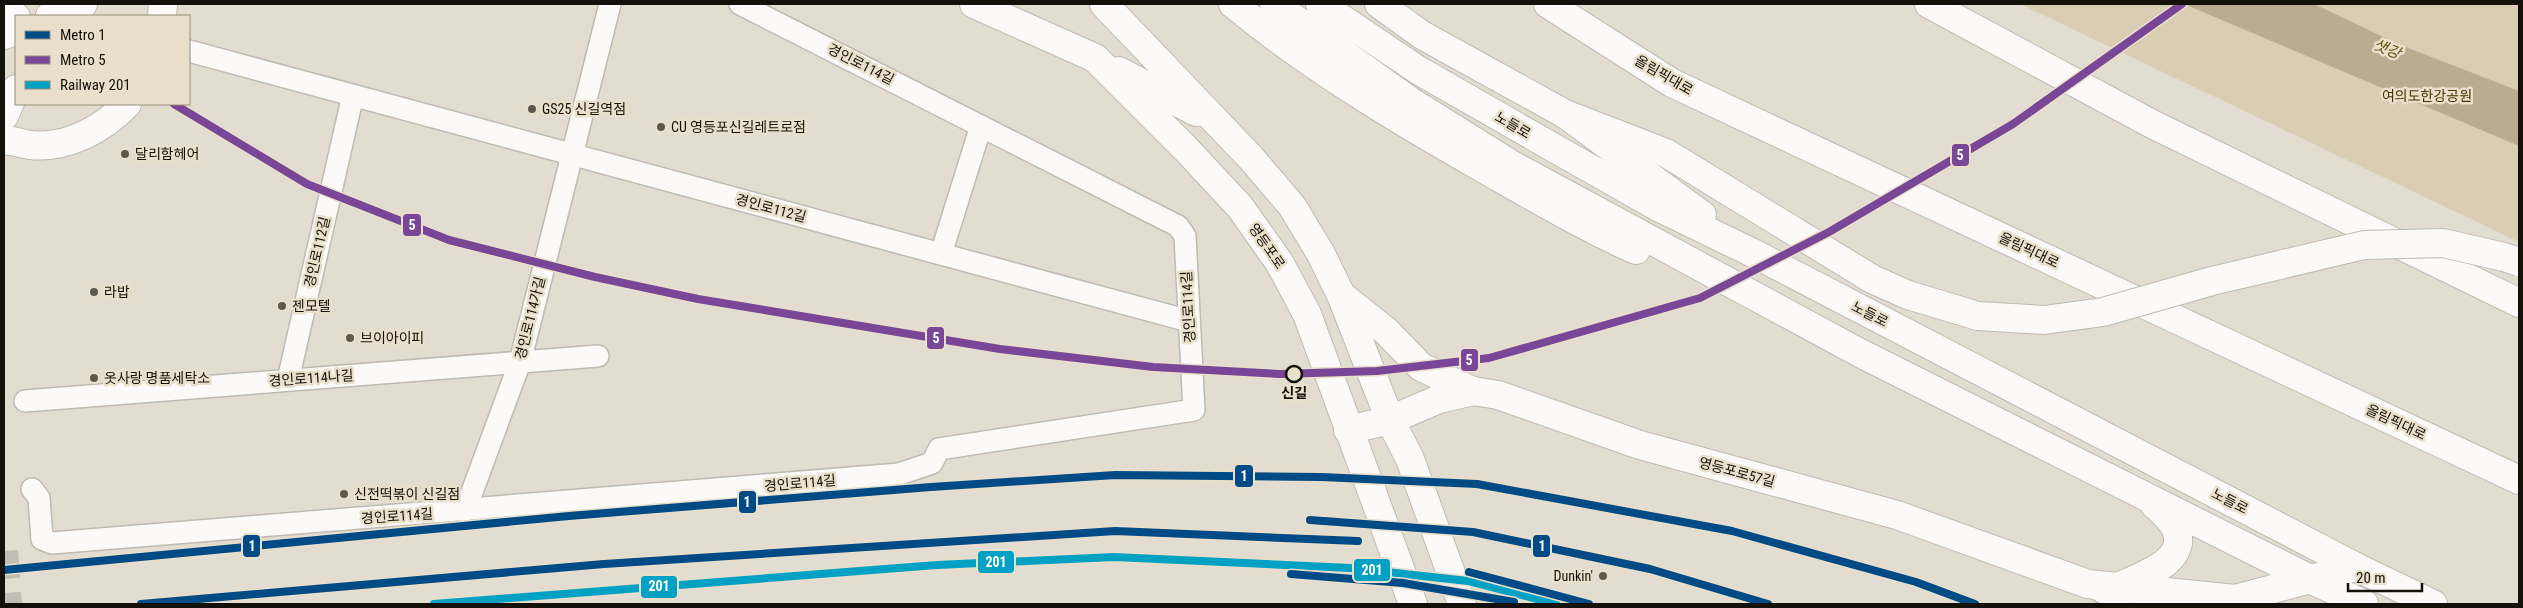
<svg xmlns="http://www.w3.org/2000/svg" width="2523" height="608" viewBox="0 0 2523 608" font-family="'Roboto Condensed','Noto Sans KR',sans-serif">
  <style>
    .green { fill: #d9cdb4 }
    .water { fill: #b9ac8f }
    .lines { fill: none; stroke-linecap: round; stroke-linejoin: round }
    .secondary-tunnel { stroke: #c3beb3; stroke-width: 28; stroke-dasharray: 28 14; stroke-linecap: butt }
    .street-casing { stroke: #bfbab2; stroke-width: 24 }
    .secondary-casing { stroke: #bfbab2; stroke-width: 30 }
    .primary-casing { stroke: #bfbab2; stroke-width: 30 }
    .highway-casing { stroke: #bfbab2; stroke-width: 30 }
    .street { stroke: #fbfaf8; stroke-width: 21 }
    .secondary { stroke: #fbfaf8; stroke-width: 28 }
    .primary { stroke: #fbfaf8; stroke-width: 28 }
    .highway { stroke: #fbfaf8; stroke-width: 28 }
    .highway-bridge-casing { stroke: #bfbab2; stroke-width: 30; stroke-linecap: butt }
    .highway-bridge { stroke: #fbfaf8; stroke-width: 28 }
    .rail-1-casing { stroke: #e9dfca; stroke-width: 11 }
    .rail-1 { stroke: #01a1c4; stroke-width: 8 }
    .metro-1-casing { stroke: #e9dfca; stroke-width: 11 }
    .metro-2-casing { stroke: #e9dfca; stroke-width: 11 }
    .metro-1 { stroke: #004a85; stroke-width: 8 }
    .metro-2 { stroke: #794698; stroke-width: 8 }
    .poi-dot { fill: #5c5850; stroke: #e9dfca; stroke-width: 2 }
    .stop-dot { fill: #e9dfca; stroke: #14110a; stroke-width: 2.5 }
    .labels { text-anchor: middle; dominant-baseline: central; stroke-width: 5; stroke-linejoin: round; paint-order: stroke }
    .street-label { font-size: 14px; fill: #14110a; stroke: #e9dfca }
    .park-label { font-size: 14px; fill: #473503; stroke: #e9dfca }
    .poi-label { font-size: 14px; fill: #14110a; stroke: #e9dfca; text-anchor: start }
    .stop-label { font-size: 14px; font-weight: bold; fill: #14110a; stroke: #e9dfca }
    .water-label { font-size: 15px; font-style: italic; fill: #644d0b; stroke: #e9dfca }
    .line-badge { stroke: #e9dfca; stroke-width: 2 }
    .badge-label { font-size: 14px; text-anchor: middle; font-weight: bold; fill: #fff }
  </style>
  <rect width="100%" height="100%" fill="#e2dcd1"/>
  <path class="green" d="M 2020,4 L 2519,4 L 2519,242 Z"/>
  <path class="water" d="M 2184,4 L 2314,4 L 2398,44 L 2519,91 L 2519,146 Z"/>
  <g class="lines">
    <path class="secondary-tunnel" d="M 4,551 L 8,604"/>
    <g class="street-casing">
      <path id="street" d="M 189,51 L 1189,321
        M 941,254 L 981,126
        M 288,380 L 353,95
        M 25,401 L 598,356
        M 32,489 L 39,498 L 42,539 L 52,543 L 899,474 L 932,463 L 939,449 L 1194,410 L 1185,236 L 1178,226 L 740,4
        M 465,511 L 520,362 L 610,4
        M 2092,586 L 2122,604"/>
    </g>
    <g class="secondary-casing">
      <path id="secondary" d="M 974,4 L 1095,58 L 1186,149 L 1240,207 L 1279,262 L 1307,314 L 1413,604
        M 1104,4 L 1251,158 L 1292,206 L 1321,254 L 1341,295 L 1390,420 L 1410,459 L 1462,604
        M 4,16 L 16,17
        M 1119,71 L 1196,112
        M 4,116 L 16,89
        M 1342,296 L 1386,331 L 1421,367 L 1473,391
        M 1348,430 L 1390,420 L 1439,399 L 1473,391 L 1498,395 L 1640,445 L 1897,515 L 2088,584 L 2235,599 L 2356,567"/>
    </g>
    <g class="primary-casing">
      <path id="primary" d="M 1233,4 C 1311,68 1398,120 1486,170 C 1535,198 1584,227 1636,250
        M 1274,4 L 1410,101 L 1514,166 L 1860,353 L 2312,580 L 2364,604
        M 1320,4 L 1418,70 L 1547,144 L 1660,208 L 1753,253 L 2356,567 L 2433,604
        M 1379,4 L 1422,35 L 1565,114 L 1702,215
        M 50,16 L 83,4
        M 162,16 L 163,4
        M 4,35 L 16,30
        M 4,140 C 13,141 21,143 30,145 C 67,149 103,129 127,104
        M 2118,587 C 2141,576 2195,560 2173,524 C 2168,517 2160,510 2154,504
        M 2235,599 L 2258,604"/>
    </g>
    <g class="highway-casing">
      <path id="highway" d="M 1548,4 L 1672,83 L 2519,480
        M 1929,4 L 2152,124 L 2519,303
        M 1565,114 L 1666,153 L 1872,279 L 1908,295 L 1978,316"/>
    </g>
    <use href="#street" class="street"/>
    <use href="#secondary" class="secondary"/>
    <use href="#primary" class="primary"/>
    <use href="#highway" class="highway"/>
    <g class="highway-bridge-casing">
      <path id="highway-bridge" d="M 1978,316 L 2044,320 L 2103,312 L 2212,281 L 2364,245 L 2443,243 L 2504,257 L 2519,262"/>
    </g>
    <use href="#highway-bridge" class="highway-bridge"/>
    <g class="rail-1-casing">
      <path id="rail-1" d="M 434,604 L 937,565 L 1114,557 L 1350,568 L 1468,581 L 1556,604"/>
    </g>
    <use href="#rail-1" class="rail-1"/>
    <g class="metro-1-casing">
      <path id="metro-1" d="M 1310,520 L 1473,532 L 1650,569 L 1768,604
        M 4,570 L 569,516 L 931,487 L 1115,475 L 1321,477 L 1477,484 L 1732,531 L 1916,582 L 1975,604
        M 1469,572 L 1589,604
        M 1291,574 L 1403,583 L 1514,602
        M 141,604 L 604,564 L 1115,531 L 1358,541"/>
    </g>
    <g class="metro-2-casing">
      <path id="metro-2" d="M 174,104 L 307,184 L 449,240 L 595,277 L 698,299 L 1000,349 L 1153,367 L 1280,374 L 1377,371 L 1489,358 L 1700,298 L 1829,232 L 2013,124 L 2182,4"/>
    </g>
    <use href="#metro-1" class="metro-1"/>
    <use href="#metro-2" class="metro-2"/>
  </g>
  <g class="poi-dot">
    <circle cx="532" cy="109" r="5"/>
    <circle cx="661" cy="127" r="5"/>
    <circle cx="125" cy="154" r="5"/>
    <circle cx="94" cy="292" r="5"/>
    <circle cx="282" cy="306" r="5"/>
    <circle cx="350" cy="338" r="5"/>
    <circle cx="94" cy="378" r="5"/>
    <circle cx="344" cy="494" r="5"/>
    <circle cx="1603" cy="576" r="5"/>
  </g>
  <circle class="stop-dot" cx="1294" cy="374" r="8"/>
  <g class="labels">
    <g class="street-label">
      <text transform="translate(861 64) rotate(27)">경인로114길</text>
      <text transform="translate(1664 75) rotate(30)">올림픽대로</text>
      <text transform="translate(1513 125) rotate(30)">노들로</text>
      <text transform="translate(771 208) rotate(15)">경인로112길</text>
      <text transform="translate(1267 246) rotate(55)">영등포로</text>
      <text transform="translate(2029 250) rotate(25)">올림픽대로</text>
      <text transform="translate(317 252) rotate(-77)">경인로112길</text>
      <text transform="translate(1188 307) rotate(-93)">경인로114길</text>
      <text transform="translate(1870 314) rotate(27)">노들로</text>
      <text transform="translate(530 318) rotate(-76)">경인로114가길</text>
      <text transform="translate(311 378) rotate(-4)">경인로114나길</text>
      <text transform="translate(2396 422) rotate(25)">올림픽대로</text>
      <text transform="translate(1737 472) rotate(15)">영등포로57길</text>
      <text transform="translate(800 483) rotate(-5)">경인로114길</text>
      <text transform="translate(2230 501) rotate(27)">노들로</text>
      <text transform="translate(397 516) rotate(-4)">경인로114길</text>
    </g>
    <g class="park-label">
      <text x="2427" y="96">여의도한강공원</text>
    </g>
    <g class="poi-label">
      <text x="542" y="109">GS25 신길역점</text>
      <text x="671" y="127">CU 영등포신길레트로점</text>
      <text x="135" y="154">달리함헤어</text>
      <text x="104" y="292">라밥</text>
      <text x="292" y="306">젠모텔</text>
      <text x="360" y="338">브이아이피</text>
      <text x="104" y="378">옷사랑 명품세탁소</text>
      <text x="354" y="494">신전떡볶이 신길점</text>
      <text x="1593" y="576" text-anchor="end">Dunkin'</text>
    </g>
    <g class="stop-label">
      <text x="1294" y="393">신길</text>
    </g>
    <g class="water-label">
      <text transform="translate(2387 49) rotate(23)">샛강</text>
    </g>
  </g>
  <g class="line-badge">
    <rect x="1951" y="143" width="19" height="24" rx="5" fill="#794698"/>
    <rect x="402" y="213" width="20" height="24" rx="5" fill="#794698"/>
    <rect x="926" y="326" width="19" height="24" rx="5" fill="#794698"/>
    <rect x="1460" y="348" width="19" height="24" rx="5" fill="#794698"/>
    <rect x="1234" y="464" width="20" height="24" rx="5" fill="#004a85"/>
    <rect x="738" y="490" width="19" height="24" rx="5" fill="#004a85"/>
    <rect x="242" y="534" width="19" height="24" rx="5" fill="#004a85"/>
    <rect x="1532" y="534" width="19" height="24" rx="5" fill="#004a85"/>
    <rect x="977" y="550" width="38" height="24" rx="5" fill="#01a1c4"/>
    <rect x="1353" y="558" width="38" height="24" rx="5" fill="#01a1c4"/>
    <rect x="640" y="575" width="38" height="24" rx="5" fill="#01a1c4"/>
  </g>
  <g class="badge-label">
    <text x="1960" y="160">5</text>
    <text x="412" y="230">5</text>
    <text x="936" y="343">5</text>
    <text x="1469" y="365">5</text>
    <text x="1244" y="481">1</text>
    <text x="747" y="507">1</text>
    <text x="252" y="551">1</text>
    <text x="1542" y="551">1</text>
    <text x="996" y="567">201</text>
    <text x="1372" y="575">201</text>
    <text x="659" y="591">201</text>
  </g>
  <rect width="2523" height="608" fill="none" stroke="#14110a" stroke-width="10"/>
  <rect x="15" y="15" width="175" height="90" fill="#e9dfca" stroke="#948d7d"/>
  <rect x="25" y="31" width="25" height="8" fill="#004a85" stroke="#948d7d"/>
  <text x="60" y="40" font-size="15" fill="#14110a">Metro 1</text>
  <rect x="25" y="56" width="25" height="8" fill="#794698" stroke="#948d7d"/>
  <text x="60" y="65" font-size="15" fill="#14110a">Metro 5</text>
  <rect x="25" y="81" width="25" height="8" fill="#01a1c4" stroke="#948d7d"/>
  <text x="60" y="90" font-size="15" fill="#14110a">Railway 201</text>
  <path d="M2348 583v8h74v-8" fill="none" stroke="#14110a" stroke-width="2.5"/>
  <text x="2356" y="583" font-size="15" fill="#14110a" stroke="#e9dfca" stroke-width="4" paint-order="stroke">20 m</text>
</svg>
